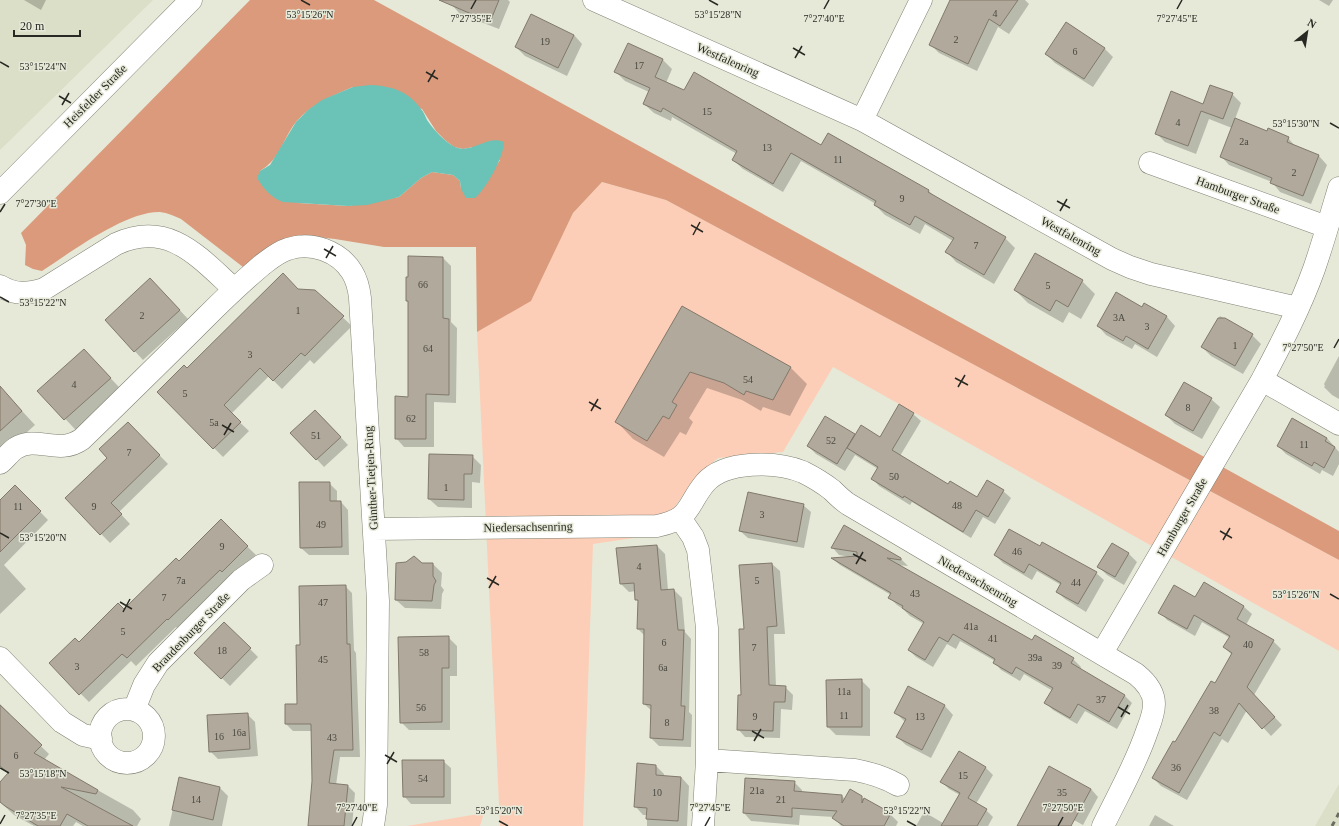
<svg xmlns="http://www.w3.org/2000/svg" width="1339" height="826" viewBox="0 0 1339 826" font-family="Georgia,serif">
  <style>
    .built { fill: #dbdfc7 }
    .green { fill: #fdceb7 }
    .forest { fill: #da9a7b; fill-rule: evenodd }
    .water { fill: #6bc3b7 }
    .shadow { fill: #0003 }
    .building { fill: #b1a99b; stroke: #81796b }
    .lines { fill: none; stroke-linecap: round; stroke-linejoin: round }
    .street-casing { stroke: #7f8273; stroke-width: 23 }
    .primary-casing { stroke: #7f8273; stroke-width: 23 }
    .street { stroke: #fff; stroke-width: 22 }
    .primary { stroke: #fff; stroke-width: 22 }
    .rail { stroke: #6b6d63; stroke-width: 3; stroke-dasharray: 5 5; stroke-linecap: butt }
    .ticks { fill: none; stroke: #282923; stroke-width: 1.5 }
    .labels { text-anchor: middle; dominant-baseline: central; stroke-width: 3; stroke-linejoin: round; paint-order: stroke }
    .number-label { font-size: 10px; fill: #4a4941 }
    .street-label { font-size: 12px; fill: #282923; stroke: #e6e9d8 }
    .ticks-label { font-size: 10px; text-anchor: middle; fill: #282923; stroke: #e6e9d8; stroke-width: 3; stroke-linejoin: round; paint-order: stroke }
  </style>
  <rect width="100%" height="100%" fill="#e6e9d8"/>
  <path class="built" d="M 0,0 L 153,0 L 0,150 Z
    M 1339,784 L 1339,826 L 1315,826 Z"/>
  <path class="green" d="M 602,182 L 666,200 L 1339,560 L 1339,651 L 833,367 L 783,452 L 718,458 L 698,475 L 676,505 L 660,534 L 593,544 L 583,826 L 500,826 L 477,332 L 531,300 L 573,213 Z
    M 484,813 L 480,826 L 407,826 Z"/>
  <path class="forest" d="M 250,0 L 374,0 L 1339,531 L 1339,560 L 666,200 L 602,182 L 573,213 L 531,301 L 477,332 L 476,247 L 384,247 L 335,239 L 299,235 L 282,241 L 243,267 L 181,219 C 174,216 168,213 160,212 C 126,211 71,252 42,271 L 33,269 L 25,265 L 26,245 L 21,233 ZM 353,87 L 422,109 L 436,131 L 445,140 L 454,147 L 463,149 L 473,147 L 500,160 L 493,171 L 461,189 L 460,181 L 453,175 L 432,172 L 421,178 L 399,197 L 348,206 L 298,203 L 260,171 C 281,158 282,140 296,122 C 311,104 332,96 353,87 Z"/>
  <path class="water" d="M 370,85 C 392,86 408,91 421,109 C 424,112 425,116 427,120 C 434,130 443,140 453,146 C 470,156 487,134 504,142 C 504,157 486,189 475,198 L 466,198 L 461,189 L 460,181 L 453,175 L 432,172 L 421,178 L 399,197 L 367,205 L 348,206 L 283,202 C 270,197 264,189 257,178 L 260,171 L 270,165 L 296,122 L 308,110 L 322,100 L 353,87 Z"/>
  <path class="shadow" d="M 24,0 L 46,0 L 41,10 Z
    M 454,0 L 508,0 L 510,2 L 499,29 L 460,14 L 452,5 Z
    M 961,0 L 1025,0 L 1029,4 L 1009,34 L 998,27 L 977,71 L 939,53 L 930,44 Z
    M 1319,0 L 1333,0 L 1329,6 Z
    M 574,35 L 582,44 L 567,76 L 525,56 L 516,47 Z
    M 628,44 L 663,60 L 672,69 L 666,83 L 821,147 L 828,134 L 929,191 L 935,197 L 1005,238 L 1015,248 L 994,284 L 956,262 L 947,252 L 953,241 L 925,224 L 920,234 L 885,215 L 875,205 L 876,204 L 801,161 L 783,192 L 743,169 L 733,160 L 737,154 L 672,117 L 671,121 L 654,113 L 644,104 L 649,92 L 625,81 L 616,72 Z
    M 1104,48 L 1113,57 L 1093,87 L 1055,63 L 1046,54 Z
    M 1232,94 L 1241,103 L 1235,119 L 1267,132 L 1288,138 L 1296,147 L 1319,156 L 1327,165 L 1311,204 L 1280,192 L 1272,182 L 1229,165 L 1221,156 L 1232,128 L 1209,119 L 1196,154 L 1165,142 L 1156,133 L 1204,105 Z
    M 1036,255 L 1082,281 L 1095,294 L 1081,319 L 1069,312 L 1063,323 L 1028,303 L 1015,290 Z
    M 443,258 L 451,266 L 451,322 L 457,328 L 456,403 L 434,402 L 434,447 L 404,447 L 396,438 L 409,398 L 409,303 L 407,301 Z
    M 159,288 L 188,319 L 143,360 L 106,320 Z
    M 298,290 L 314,291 L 352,326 L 314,364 L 310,360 L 282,389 L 269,376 L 231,414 L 249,431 L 223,457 L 158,392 L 187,369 Z
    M 1145,304 L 1167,317 L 1175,326 L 1157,357 L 1135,344 L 1132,349 L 1106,335 L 1098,326 L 1143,309 Z
    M 682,307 L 790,367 L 807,384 L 790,416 L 763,407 L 761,411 L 742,400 L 707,388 L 689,418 L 693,422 L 686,435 L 680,432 L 664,457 L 633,439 L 617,422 Z
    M 1220,316 L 1252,335 L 1261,344 L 1243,374 L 1211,356 L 1202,347 Z
    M 84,350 L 133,402 L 88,443 L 39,391 Z
    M 1339,356 L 1339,399 L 1332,395 L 1324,387 L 1325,386 L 1324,384 Z
    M 0,387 L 35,425 L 0,456 Z
    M 1211,399 L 1220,407 L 1202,439 L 1175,424 L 1166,415 Z
    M 913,414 L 921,421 L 900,456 L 949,486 L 977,498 L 1003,491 L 1011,498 L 995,524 L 983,517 L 971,538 L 912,502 L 910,505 L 879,486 L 872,478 L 878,469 L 855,455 L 845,471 L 816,454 L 808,446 L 825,417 L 855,436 L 880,438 Z
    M 323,418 L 348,445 L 324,467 L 292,433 Z
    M 1293,419 L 1327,438 L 1339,452 L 1339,464 L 1333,476 L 1322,470 L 1320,474 L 1286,454 L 1278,446 Z
    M 128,423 L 168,464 L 119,512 L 130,524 L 110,543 L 66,498 L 109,458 Z
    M 472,456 L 481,465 L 480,483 L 472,482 L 472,508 L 438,507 L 429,499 Z
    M 329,483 L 337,491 L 337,502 L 341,502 L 348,510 L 349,555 L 309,555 L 301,548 Z
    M 15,486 L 48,520 L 4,565 L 26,589 L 0,614 L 0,501 Z
    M 803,505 L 811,512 L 804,548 L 748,538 L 740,531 Z
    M 221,521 L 256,555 L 231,580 L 177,628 L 176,627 L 136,666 L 131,661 L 89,702 L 50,663 L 124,610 L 179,563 Z
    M 657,546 L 665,554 L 668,590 L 674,590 L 682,598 L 685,632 L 691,639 L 689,712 L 692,715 L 691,747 L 659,746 L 651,738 L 652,711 L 644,704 L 645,636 L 638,629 L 638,601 L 636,599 L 636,591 L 629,592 L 621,584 Z
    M 832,547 L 901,559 L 908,566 L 899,565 L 1032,642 L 1035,637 L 1073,659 L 1081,667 L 1080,669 L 1125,696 L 1132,703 L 1117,729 L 1085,711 L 1077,724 L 1053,710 L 1046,703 L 1053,691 L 1024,674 L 1020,681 L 1001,670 L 994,662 L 995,661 L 960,641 L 956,649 L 947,644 L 933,667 L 916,657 L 909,650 L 924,624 L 910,616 L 903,609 L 897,605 L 890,598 L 891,595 L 840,565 L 833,559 L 851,557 L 839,555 Z
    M 1040,548 L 1096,573 L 1104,580 L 1086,612 L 1065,599 L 1057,592 L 1061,585 L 1037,571 L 1032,580 L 1003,563 L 995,555 Z
    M 1128,553 L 1137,562 L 1124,585 L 1107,575 L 1099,567 Z
    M 422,564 L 433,564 L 442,573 L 441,586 L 444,590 L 442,594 L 441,609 L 405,608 L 396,600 Z
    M 772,564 L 780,571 L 785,634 L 774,634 L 776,687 L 785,687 L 793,695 L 792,710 L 781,709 L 780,738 L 745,737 L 738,729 L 743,696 L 745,630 Z
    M 1205,584 L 1244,607 L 1252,614 L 1246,625 L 1273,641 L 1281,649 L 1254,695 L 1282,725 L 1271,736 L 1247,710 L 1228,743 L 1222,739 L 1187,800 L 1161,786 L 1153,778 L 1215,685 L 1232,655 L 1224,647 L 1230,638 L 1202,622 L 1195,636 L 1167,620 L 1160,612 L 1196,599 Z
    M 345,586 L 352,593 L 354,650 L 356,653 L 360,757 L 340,757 L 336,785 L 348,786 L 355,793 L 352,826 L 309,826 L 313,781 L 312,731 L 293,731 L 286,724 L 286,705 L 298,705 L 301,646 Z
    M 224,623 L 258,657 L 230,686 L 196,653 Z
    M 448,637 L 457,646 L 457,676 L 450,676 L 450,730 L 409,730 L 401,722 Z
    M 861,680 L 870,689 L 870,736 L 836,735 L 828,727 Z
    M 908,688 L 945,706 L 953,715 L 931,758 L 906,745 L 897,737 L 905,722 L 896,713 Z
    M 0,704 L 10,714 L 9,715 L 49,754 L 44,760 L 133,810 L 141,819 L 137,826 L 83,826 L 76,822 L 73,826 L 34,826 L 14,815 L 0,802 L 0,783 L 9,774 L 0,765 Z
    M 247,714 L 255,722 L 258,756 L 218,759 L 210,751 Z
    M 959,752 L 986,768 L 993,775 L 976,804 L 986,810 L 993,817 L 988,826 L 916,826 L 924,812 L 943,823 L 960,795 L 949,789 L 942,782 Z
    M 443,761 L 451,768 L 451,804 L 411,804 L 404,796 Z
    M 656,766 L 664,774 L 664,776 L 681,777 L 689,786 L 687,826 L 647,826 L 647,815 L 643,815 L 635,806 Z
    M 180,778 L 220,788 L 228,796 L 222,826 L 169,826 Z
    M 746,779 L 794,782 L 802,790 L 802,793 L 842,796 L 845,799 L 861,797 L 864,800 L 890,814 L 898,822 L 896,826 L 841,826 L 834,817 L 800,815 L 799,825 L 751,821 L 744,813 Z
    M 1091,789 L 1098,797 L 1083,825 L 1063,814 L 1057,826 L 1018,826 Z
    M 1155,815 L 1174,826 L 1149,826 Z"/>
  <path class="building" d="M 439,0 L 499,0 L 490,22 Z
    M 950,0 L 1018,0 L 1000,26 L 989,19 L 968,64 L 929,45 Z
    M 531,14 L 574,35 L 558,68 L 515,47 Z
    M 1066,22 L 1105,48 L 1084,79 L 1045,54 Z
    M 628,43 L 663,59 L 655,77 L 684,90 L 694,72 L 821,145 L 828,133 L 929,190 L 928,192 L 1006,237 L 984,275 L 945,252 L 954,238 L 915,216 L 910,225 L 874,205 L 876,201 L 791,153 L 773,184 L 732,160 L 737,151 L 663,108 L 661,112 L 643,104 L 650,88 L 614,72 Z
    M 1210,85 L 1233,93 L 1223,119 L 1201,111 L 1188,146 L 1155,134 L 1171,91 L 1203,104 Z
    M 1235,118 L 1267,131 L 1268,128 L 1289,137 L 1287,142 L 1319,155 L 1303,196 L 1270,183 L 1272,178 L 1220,157 Z
    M 1035,253 L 1083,280 L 1068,307 L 1056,300 L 1050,311 L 1014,290 Z
    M 408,256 L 443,257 L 443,318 L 449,319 L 449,395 L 426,394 L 426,439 L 395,439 L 395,396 L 408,397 L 408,301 L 406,301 L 406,277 L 408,277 Z
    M 283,273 L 298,289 L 315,290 L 344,316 L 305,356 L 301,353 L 273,381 L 260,368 L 224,405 L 241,422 L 213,449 L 157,392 L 184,365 L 187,368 Z
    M 150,278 L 180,310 L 134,352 L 105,320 Z
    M 1116,292 L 1142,307 L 1144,303 L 1167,316 L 1148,349 L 1126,336 L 1123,341 L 1097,326 Z
    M 682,306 L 791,367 L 773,400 L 746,391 L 744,395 L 724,383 L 690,372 L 672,402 L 677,405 L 669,419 L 663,416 L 647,441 L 615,422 Z
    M 1218,318 L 1225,318 L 1253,334 L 1235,366 L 1201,347 Z
    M 84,349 L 111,378 L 64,420 L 37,391 Z
    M 1184,382 L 1212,398 L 1193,431 L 1165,415 Z
    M 0,386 L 22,411 L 0,431 Z
    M 899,404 L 914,413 L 892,450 L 948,484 L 950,481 L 977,497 L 987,480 L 1004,490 L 988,517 L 976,510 L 963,532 L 904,496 L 903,498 L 871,479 L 878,467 L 847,448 L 861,425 L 880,437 Z
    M 315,410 L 341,437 L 316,460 L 290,433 Z
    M 825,416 L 855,434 L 837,464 L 807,446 Z
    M 1292,418 L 1327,438 L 1325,441 L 1335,447 L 1324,468 L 1314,462 L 1312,466 L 1277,446 Z
    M 128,422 L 160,455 L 111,503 L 122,514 L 100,535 L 65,498 L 107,458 L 99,449 Z
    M 429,454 L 473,455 L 472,474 L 464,474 L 464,500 L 428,499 Z
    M 299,482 L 330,482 L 330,501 L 341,501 L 342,547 L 300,548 Z
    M 15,485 L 41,511 L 0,552 L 0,500 Z
    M 748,492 L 804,504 L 797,542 L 739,531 Z
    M 221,519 L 248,546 L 222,572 L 220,570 L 168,620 L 167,619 L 127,658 L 122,654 L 79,695 L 49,663 L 75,638 L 79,642 L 118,603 L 124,609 L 176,558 L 179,561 Z
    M 844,525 L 901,558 L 901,560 L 887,558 L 1032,640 L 1035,635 L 1074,658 L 1071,663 L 1125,695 L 1109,722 L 1078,704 L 1070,718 L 1044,703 L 1053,688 L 1016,667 L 1012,674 L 993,663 L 995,659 L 953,634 L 948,642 L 939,637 L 925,660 L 908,650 L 924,622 L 902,608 L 903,606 L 888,598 L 891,593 L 831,558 L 857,556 L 857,552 L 831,548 Z
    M 1009,529 L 1040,546 L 1042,542 L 1097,572 L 1078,604 L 1056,592 L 1061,583 L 1029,564 L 1024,573 L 994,555 Z
    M 1112,543 L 1129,553 L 1115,577 L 1097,567 Z
    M 657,545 L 661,590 L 674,589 L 678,630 L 684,630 L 681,706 L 685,706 L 683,740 L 650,738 L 651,705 L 643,704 L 644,629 L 637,629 L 638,600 L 635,600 L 634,583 L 620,584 L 616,548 Z
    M 414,556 L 422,563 L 433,563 L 433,576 L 436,581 L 434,585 L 432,601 L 395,600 L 396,563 L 406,562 Z
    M 772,563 L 777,626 L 767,627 L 769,685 L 786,686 L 785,702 L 774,702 L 773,731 L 737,730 L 738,695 L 741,695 L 739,629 L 744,629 L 739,565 Z
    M 1204,582 L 1244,606 L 1237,619 L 1274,640 L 1247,687 L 1275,717 L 1262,729 L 1239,703 L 1220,736 L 1214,732 L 1179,793 L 1152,778 L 1173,741 L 1175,742 L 1211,681 L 1215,683 L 1232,653 L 1223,647 L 1230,636 L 1194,615 L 1187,629 L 1158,613 L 1174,585 L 1195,597 Z
    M 346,585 L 347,644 L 350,644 L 353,750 L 334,750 L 329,783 L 348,785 L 344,826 L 308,826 L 312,781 L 311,724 L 285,724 L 285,704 L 297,704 L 296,645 L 300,645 L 299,586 Z
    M 224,622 L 251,648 L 221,679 L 194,653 Z
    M 449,636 L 449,668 L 442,668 L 442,722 L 400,723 L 398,637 Z
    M 862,679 L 862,727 L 827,727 L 826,680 Z
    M 908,686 L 945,705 L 922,750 L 896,737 L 906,719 L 894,713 Z
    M 0,705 L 42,745 L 34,753 L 98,790 L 96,794 L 61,787 L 133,826 L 88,826 L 67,814 L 60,826 L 38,826 L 5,806 L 0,802 L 0,782 L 8,773 L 0,766 Z
    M 248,713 L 250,749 L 209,752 L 207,715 Z
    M 959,751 L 986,767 L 968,798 L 987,809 L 977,826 L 941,826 L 960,793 L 940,782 Z
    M 402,760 L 444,760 L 444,797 L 403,797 Z
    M 637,763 L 656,765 L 656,775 L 681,777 L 678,821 L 646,819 L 647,808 L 634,807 Z
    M 1049,766 L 1091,789 L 1071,826 L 1017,826 Z
    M 179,777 L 220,787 L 213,820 L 172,810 Z
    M 745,778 L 795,781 L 794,791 L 842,795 L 842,803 L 850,789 L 862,796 L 862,803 L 864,798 L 891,813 L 884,826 L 844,826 L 832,818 L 837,811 L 792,808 L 792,817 L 743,813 Z"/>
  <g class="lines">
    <g class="street-casing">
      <path id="street" d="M 594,0 L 862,120 L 1112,259 L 1130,267 L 1151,274 L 1298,308
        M 862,120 L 921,0
        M 1150,163 L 1327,227
        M 0,286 C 15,295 28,294 44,289 L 116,244 C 168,220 198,256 234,289
        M 1262,380 L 1339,424
        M 0,463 C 5,459 10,452 16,448 C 38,435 58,456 82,439 C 123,399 164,359 204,319 C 223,300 242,282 262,265 C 270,259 278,252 288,249 C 311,241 339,251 352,272 C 357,280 359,289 360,298 L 378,601 L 376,805 L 373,826
        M 680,518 L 693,537 L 698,550 L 707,628 L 707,760 L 703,826
        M 374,529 L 657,526 C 692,519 686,506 705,483 C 725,460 777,461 803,472 C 813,477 823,483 832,490 C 837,495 842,500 848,504 L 1136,674 C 1146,682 1154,691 1154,704 C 1154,714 1150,723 1147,731 C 1136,764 1118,795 1103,826
        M 1102,653 L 1262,380 C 1281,344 1300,308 1314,269 C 1323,243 1331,215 1339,188
        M 0,658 L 62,722 L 83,735 L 101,739
        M100 736a27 27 0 1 1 54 0a27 27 0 1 1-54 0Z
        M 134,710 L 144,685 L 158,663 L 241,580 L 262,565
        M 707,760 L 855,770 C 871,773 884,777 898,785"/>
    </g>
    <g class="primary-casing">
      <path id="primary" d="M 0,193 L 191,0"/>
    </g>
    <use href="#street" class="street"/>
    <use href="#primary" class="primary"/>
    <path class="rail" d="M 1332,826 L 1339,813"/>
  </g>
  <path class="ticks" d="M 301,0 L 310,5M 709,0 L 718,5M 471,9 L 476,0M 824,9 L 829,0M 1177,9 L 1182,0M 793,48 L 805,55M 795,58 L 802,46M 0,62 L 9,67M 426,72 L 438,79M 428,82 L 435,70M 59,96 L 71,103M 62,105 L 69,93M 1330,123 L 1339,128M 1057,201 L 1070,208M 1060,211 L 1067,199M 0,212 L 5,204M 691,225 L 703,232M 693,235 L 700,222M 324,249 L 336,256M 326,258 L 333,246M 0,297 L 9,302M 1334,348 L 1339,339M 955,378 L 968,385M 958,387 L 965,375M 589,402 L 601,409M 591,411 L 598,399M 222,425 L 234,432M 224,435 L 231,423M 1220,531 L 1232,538M 0,533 L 9,538M 1223,540 L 1230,528M 853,554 L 866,561M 856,564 L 863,552M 487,578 L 499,585M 489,588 L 496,576M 1330,594 L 1339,599M 120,602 L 132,609M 123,612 L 130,599M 1118,707 L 1130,714M 1121,717 L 1128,705M 752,731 L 764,738M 754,741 L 761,729M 385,755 L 397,762M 387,764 L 394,752M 0,768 L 9,773M 499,821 L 508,826M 907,821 L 916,826M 0,824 L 5,815M 352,826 L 357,817M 705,826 L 710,817M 1058,826 L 1063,817"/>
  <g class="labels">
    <g class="number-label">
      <text x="995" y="13">4</text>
      <text x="956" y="39">2</text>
      <text x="545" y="41">19</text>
      <text x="1075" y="51">6</text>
      <text x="639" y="65">17</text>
      <text x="707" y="111">15</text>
      <text x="1178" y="122">4</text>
      <text x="1244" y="141">2a</text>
      <text x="767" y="147">13</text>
      <text x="838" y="159">11</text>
      <text x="1294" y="172">2</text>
      <text x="902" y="198">9</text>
      <text x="976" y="245">7</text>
      <text x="423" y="284">66</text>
      <text x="1048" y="285">5</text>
      <text x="298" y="310">1</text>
      <text x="142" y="315">2</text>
      <text x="1119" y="317">3A</text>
      <text x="1147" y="326">3</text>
      <text x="1235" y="345">1</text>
      <text x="428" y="348">64</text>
      <text x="250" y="354">3</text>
      <text x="748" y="379">54</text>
      <text x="74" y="384">4</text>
      <text x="185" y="393">5</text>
      <text x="1188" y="407">8</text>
      <text x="411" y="418">62</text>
      <text x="214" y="422">5a</text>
      <text x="316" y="435">51</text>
      <text x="831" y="440">52</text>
      <text x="1304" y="444">11</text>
      <text x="129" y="452">7</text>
      <text x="894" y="476">50</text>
      <text x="446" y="487">1</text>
      <text x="957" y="505">48</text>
      <text x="18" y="506">11</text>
      <text x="94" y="506">9</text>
      <text x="762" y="514">3</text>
      <text x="321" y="524">49</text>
      <text x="222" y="546">9</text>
      <text x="1017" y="551">46</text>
      <text x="639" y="566">4</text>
      <text x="181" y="580">7a</text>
      <text x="757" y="580">5</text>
      <text x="1076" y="582">44</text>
      <text x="915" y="593">43</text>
      <text x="164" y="597">7</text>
      <text x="323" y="602">47</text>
      <text x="971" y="626">41a</text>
      <text x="123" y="631">5</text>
      <text x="993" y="638">41</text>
      <text x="664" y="642">6</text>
      <text x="1248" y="644">40</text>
      <text x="754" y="647">7</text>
      <text x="222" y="650">18</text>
      <text x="424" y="652">58</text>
      <text x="1035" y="657">39a</text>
      <text x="323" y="659">45</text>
      <text x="1057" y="665">39</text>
      <text x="77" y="666">3</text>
      <text x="663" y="667">6a</text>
      <text x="844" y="691">11a</text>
      <text x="1101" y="699">37</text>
      <text x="421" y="707">56</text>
      <text x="1214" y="710">38</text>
      <text x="844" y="715">11</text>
      <text x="755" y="716">9</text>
      <text x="920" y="716">13</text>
      <text x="667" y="722">8</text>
      <text x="239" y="732">16a</text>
      <text x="219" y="736">16</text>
      <text x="332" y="737">43</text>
      <text x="16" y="755">6</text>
      <text x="1176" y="767">36</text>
      <text x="963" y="775">15</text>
      <text x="423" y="778">54</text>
      <text x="757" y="790">21a</text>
      <text x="657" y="792">10</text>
      <text x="1062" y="792">35</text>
      <text x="196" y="799">14</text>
      <text x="781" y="799">21</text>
    </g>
    <g class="street-label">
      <text transform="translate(728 60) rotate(24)">Westfalenring</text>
      <text transform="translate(95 96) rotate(-45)">Heisfelder Straße</text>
      <text transform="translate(1238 195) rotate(20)">Hamburger Straße</text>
      <text transform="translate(1071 236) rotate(29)">Westfalenring</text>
      <text transform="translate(371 478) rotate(-93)">Günther-Tietjen-Ring</text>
      <text transform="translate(1182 517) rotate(-60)">Hamburger Straße</text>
      <text transform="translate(528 527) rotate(-1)">Niedersachsenring</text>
      <text transform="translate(978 581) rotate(30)">Niedersachsenring</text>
      <text transform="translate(191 632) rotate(-46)">Brandenburger Straße</text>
    </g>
  </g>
  <g class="ticks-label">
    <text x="310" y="18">53°15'26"N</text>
    <text x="718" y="18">53°15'28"N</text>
    <text x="1177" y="22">7°27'45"E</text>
    <text x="471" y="22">7°27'35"E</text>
    <text x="824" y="22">7°27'40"E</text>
    <text x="43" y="70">53°15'24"N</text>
    <text x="1296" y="127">53°15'30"N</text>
    <text x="36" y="207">7°27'30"E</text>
    <text x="43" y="306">53°15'22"N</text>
    <text x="1303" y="351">7°27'50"E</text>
    <text x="43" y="541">53°15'20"N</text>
    <text x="1296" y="598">53°15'26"N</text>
    <text x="43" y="777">53°15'18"N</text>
    <text x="357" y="811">7°27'40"E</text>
    <text x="710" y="811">7°27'45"E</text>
    <text x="1063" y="811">7°27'50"E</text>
    <text x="499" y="814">53°15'20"N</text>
    <text x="907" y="814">53°15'22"N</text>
    <text x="36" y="819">7°27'35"E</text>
  </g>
  <g transform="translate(1307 32) rotate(30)" stroke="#e6e9d8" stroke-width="3" paint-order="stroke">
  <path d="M0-3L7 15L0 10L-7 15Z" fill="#282923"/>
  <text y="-6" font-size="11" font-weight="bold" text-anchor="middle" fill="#282923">N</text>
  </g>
  <path d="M14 30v6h66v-6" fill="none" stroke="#282923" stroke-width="2"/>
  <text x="20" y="30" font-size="12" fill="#282923" stroke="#e6e9d8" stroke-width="3" paint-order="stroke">20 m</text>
</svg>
